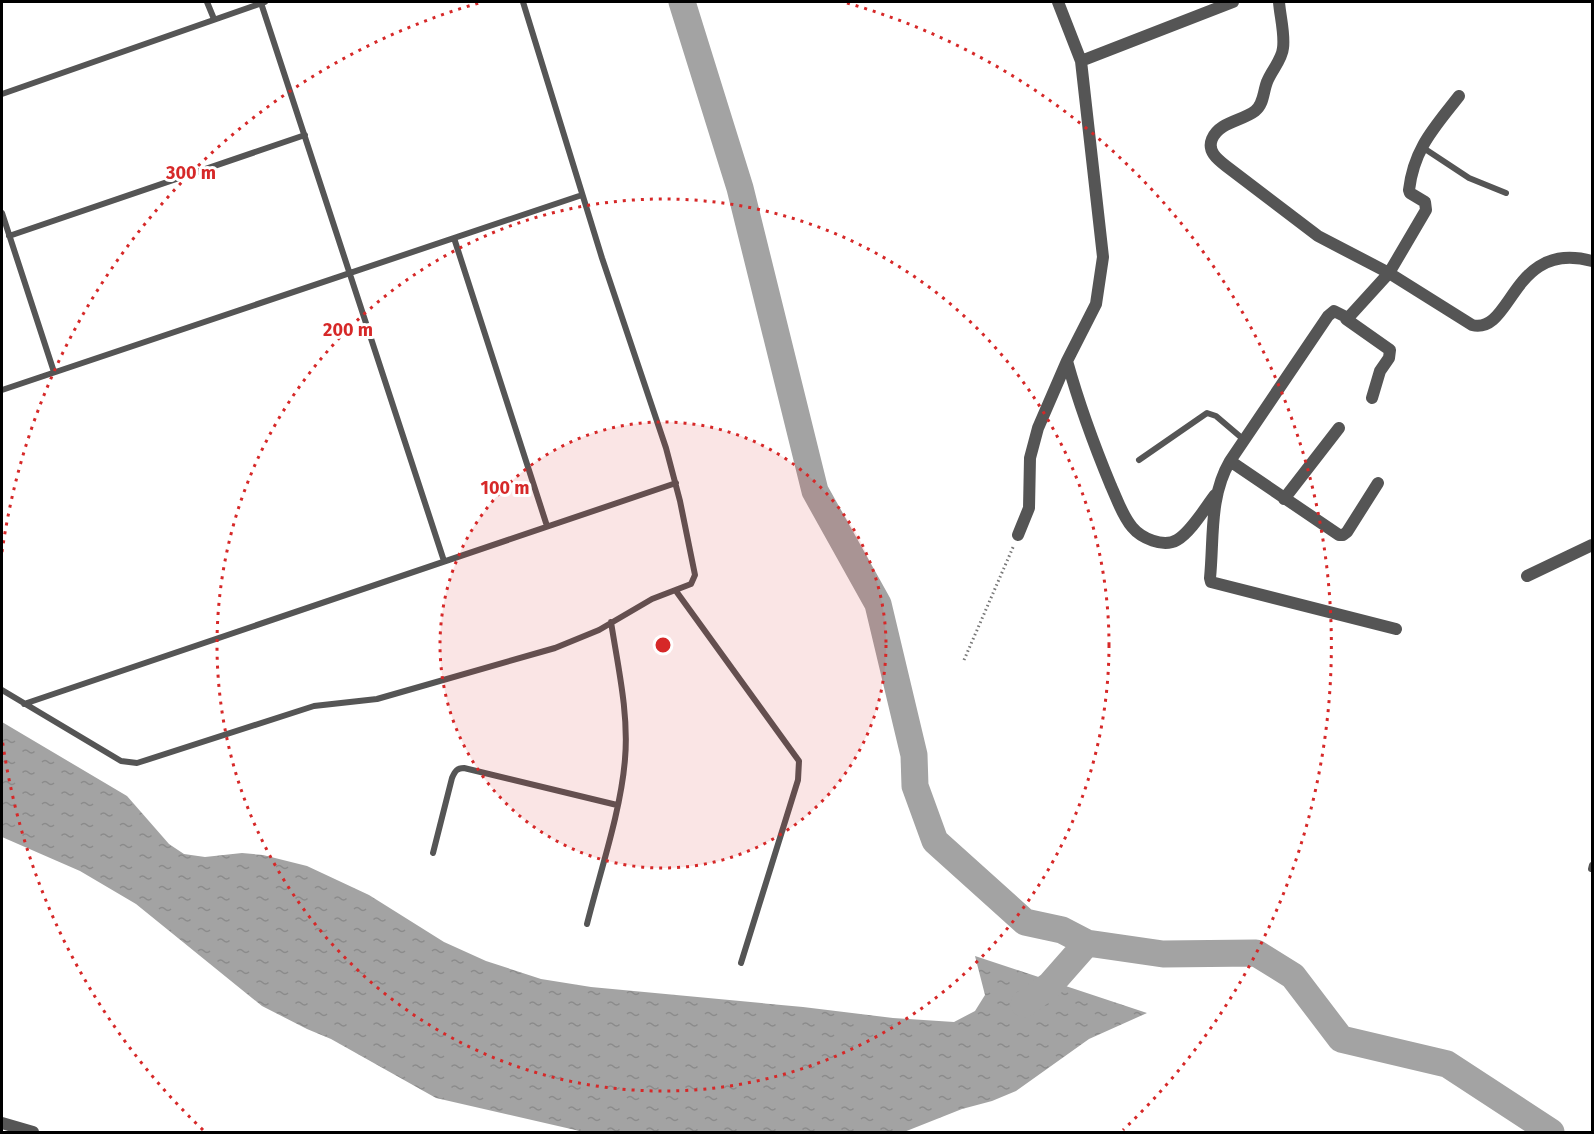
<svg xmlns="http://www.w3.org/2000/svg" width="1594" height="1134" viewBox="0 0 1594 1134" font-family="'Fira Sans',sans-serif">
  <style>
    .water { fill: url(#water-ripples) }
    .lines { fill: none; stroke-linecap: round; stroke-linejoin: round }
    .river { stroke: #a3a3a3; stroke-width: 27 }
    .path { stroke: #777; stroke-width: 3; stroke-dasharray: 1.5 3; stroke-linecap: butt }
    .service { stroke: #555; stroke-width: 6 }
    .minor { stroke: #555; stroke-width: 12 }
    .ring { fill: none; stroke: #d62828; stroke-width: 3; stroke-dasharray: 3 6 }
    .centre { fill: #d62828; stroke: #fff; stroke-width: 3 }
    .ring-label { font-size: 18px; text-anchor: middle; font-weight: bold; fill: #d62828; stroke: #fff; stroke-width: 6; stroke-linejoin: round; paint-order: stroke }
  </style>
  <defs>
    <pattern id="water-ripples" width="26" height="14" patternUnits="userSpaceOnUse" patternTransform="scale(1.5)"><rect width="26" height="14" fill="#a3a3a3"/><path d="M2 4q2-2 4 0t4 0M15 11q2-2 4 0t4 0" fill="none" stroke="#8b8b8b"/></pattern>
  </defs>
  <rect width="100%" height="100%" fill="#fff"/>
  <path class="water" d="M 2,722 L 127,796 L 169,844 L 184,854 L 205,857 L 242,853 L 263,855 L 307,866 L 369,895 L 444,942 L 486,961 L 541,979 L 591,987 L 803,1007 L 893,1018 L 954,1022 L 975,1011 L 985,995 L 975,956 L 1147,1013 L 1089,1039 L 1016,1091 L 992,1101 L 962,1109 L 904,1132 L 584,1132 L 436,1098 L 331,1039 L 307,1029 L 262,1006 L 136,904 L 80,871 L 2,837 Z"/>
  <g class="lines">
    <path class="river" d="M 682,2 L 740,188 L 815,491 L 878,604 L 914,755 L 915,786 L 935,841 L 1025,922 L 1062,930 L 1087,943 L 1163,954 L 1256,953 L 1293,976 L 1341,1039 L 1447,1064 L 1551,1132
      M 1024,1004 L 1050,985 L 1087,943"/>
    <path class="path" d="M 964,660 L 1014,545"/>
    <path class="service" d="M 207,2 L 214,19
      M 261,3 L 444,561
      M 2,94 L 265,2
      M 1422,147 L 1469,178 L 1506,193
      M 2,213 L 54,372
      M 9,236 L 305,135
      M 454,238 L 547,526
      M 2,390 L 582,195
      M 1139,460 L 1207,413 L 1216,416 L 1243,439
      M 676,591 L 799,761 L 798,780 L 741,963
      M 2,690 L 121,761 L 137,763 L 314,706 L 377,699 L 555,648 L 599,630 L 652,599 L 691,584 L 695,575 L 694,570 L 680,501 L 666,448 L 602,258 L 523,2
      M 24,704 L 676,483
      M 433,853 L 452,778 C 455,771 457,768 464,768 L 617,805
      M 1591,869 L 1592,865
      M 587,924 C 600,872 621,811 625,759 C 629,714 618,667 611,622"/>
    <path class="minor" d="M 1279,2 C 1280,16 1285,34 1283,48 C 1282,60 1271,71 1267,82 C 1263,92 1264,104 1255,111 C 1242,121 1219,122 1212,139 C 1207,151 1217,159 1226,166 L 1318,236 L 1389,273 L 1472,325 C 1513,335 1511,239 1592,261
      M 1081,61 L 1233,2
      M 1346,319 L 1390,350 L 1389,358 L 1380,371 L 1372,398
      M 1067,361 C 1079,404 1094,445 1111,486 C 1117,499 1122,515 1132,527 C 1141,538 1163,548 1177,540 C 1191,532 1205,508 1215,495
      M 1230,461 L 1339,535 L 1343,535 L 1347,532 L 1378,483
      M 1284,499 L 1339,428
      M 1018,535 L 1029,508 L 1030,458 L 1038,428 L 1067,361 L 1096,304 L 1103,257 L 1081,61 L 1058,2
      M 1527,576 L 1592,545
      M 1396,629 L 1211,582 L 1210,578 C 1214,538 1209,497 1230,461 L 1328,316 L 1334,311 L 1348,318 L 1389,273 L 1426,210 L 1425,202 L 1410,193 L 1409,190 C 1414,148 1435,127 1459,96
      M 2,1123 L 33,1132"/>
  </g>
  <circle cx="663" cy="645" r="223" fill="#d62828" fill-opacity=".12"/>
  <g class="ring">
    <circle cx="663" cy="645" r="223"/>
    <circle cx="663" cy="645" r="446"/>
    <path d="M203 1130A668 668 0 0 1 2 738M2 552A668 668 0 0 1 479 3M847 3A668 668 0 0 1 1123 1130"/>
  </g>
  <circle cx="663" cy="645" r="9" class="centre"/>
  <g class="ring-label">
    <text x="191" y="179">300 m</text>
    <text x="348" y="336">200 m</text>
    <text x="505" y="494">100 m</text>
  </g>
  <rect width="1594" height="1134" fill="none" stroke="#000000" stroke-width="6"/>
</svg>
